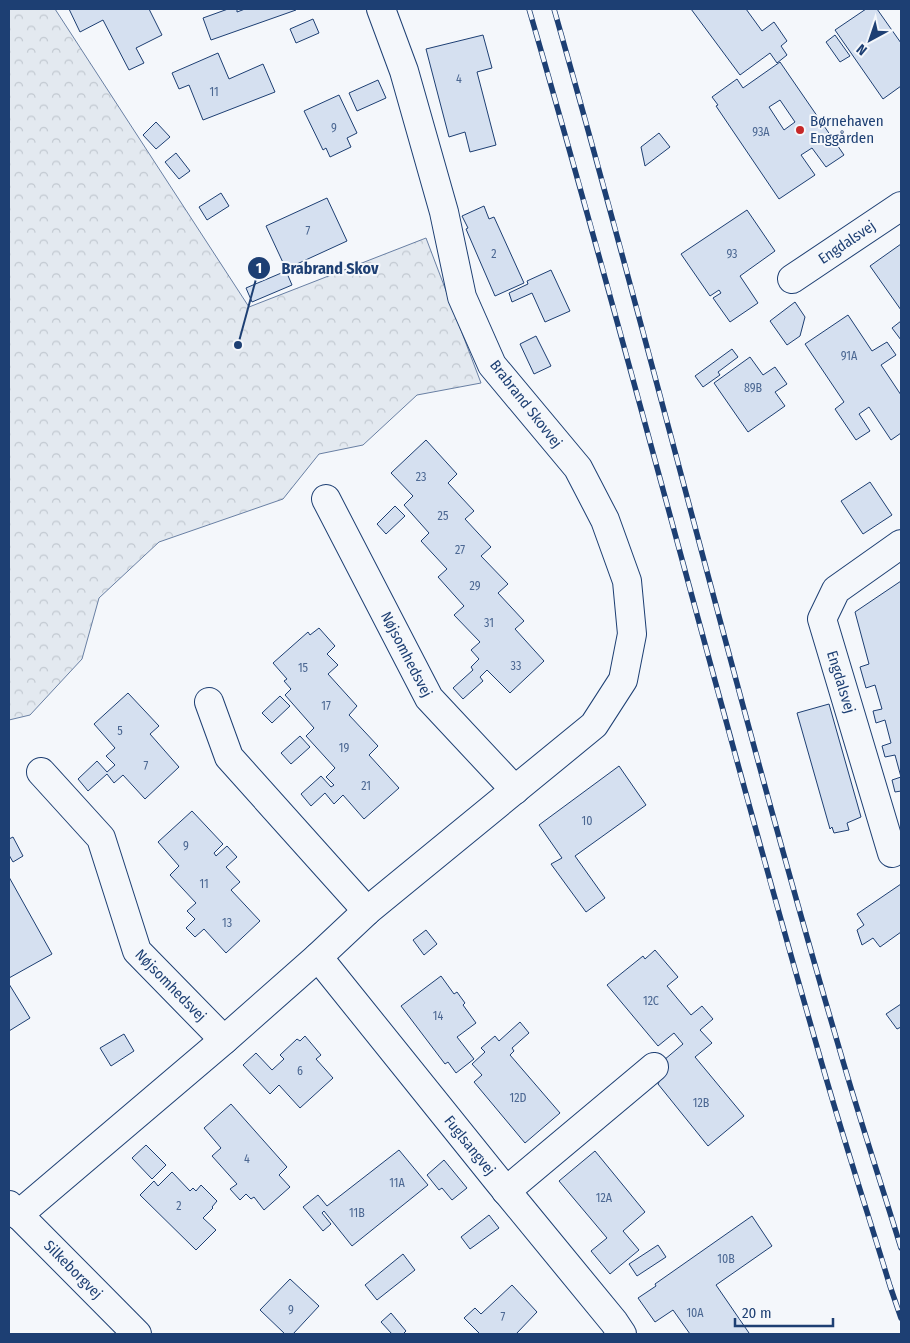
<svg xmlns="http://www.w3.org/2000/svg" width="910" height="1343" viewBox="0 0 910 1343" font-family="'Fira Sans Condensed',sans-serif">
  <style>
    .forest { fill: url(#forest-crowns); stroke: #687fa3 }
    .building { fill: #d5e0f0; stroke: #1d3f73; fill-rule: evenodd }
    .lines { fill: none; stroke-linecap: round; stroke-linejoin: round }
    .minor-casing { stroke: #1d3f73; stroke-width: 30 }
    .major-casing { stroke: #1d3f73; stroke-width: 30 }
    .minor { stroke: #f4f7fb; stroke-width: 28 }
    .major { stroke: #f4f7fb; stroke-width: 28 }
    .rail-casing { stroke: #1d3f73; stroke-width: 5.5 }
    .rail { stroke: #f4f7fb; stroke-width: 4; stroke-dasharray: 11; stroke-linecap: butt }
    .poi-dot { fill: #c62828; stroke: #f4f7fb; stroke-width: 2 }
    .labels { text-anchor: middle; dominant-baseline: central; stroke-width: 4; stroke-linejoin: round; paint-order: stroke }
    .number-label { font-size: 12px; fill: #4b6792 }
    .poi-label { font-size: 15px; fill: #1d3f73; stroke: #f4f7fb; text-anchor: start }
    .street-label { font-size: 15px; fill: #1d3f73; stroke: #f4f7fb }
    .leader { fill: none; stroke: #1d3f73; stroke-width: 2 }
    .callout-dot { fill: #1d3f73; stroke: #f4f7fb; stroke-width: 2 }
    .mark-label { font-size: 15px; text-anchor: middle; font-weight: bold; fill: #fff }
    .callout-label { font-size: 16px; text-anchor: middle; font-weight: bold; fill: #1d3f73; stroke: #f4f7fb; stroke-width: 4; stroke-linejoin: round; paint-order: stroke }
  </style>
  <defs>
    <pattern id="forest-crowns" width="20" height="18" patternUnits="userSpaceOnUse" patternTransform="scale(1.25)"><rect width="20" height="18" fill="#e3e9f0"/><path d="M2 6a3 3 0 1 1 6 0M12 15a3 3 0 1 1 6 0" fill="none" stroke="#c2c9d1"/></pattern>
  </defs>
  <rect width="100%" height="100%" fill="#f4f7fb"/>
  <path class="forest" d="M 9,9 L 55,9 L 249,307 L 426,238 L 481,383 L 417,395 L 363,445 L 319,454 L 283,499 L 159,542 L 99,598 L 82,659 L 30,715 L 9,720 Z"/>
  <path class="building" d="M 69,9 L 150,9 L 149,9 L 162,35 L 136,48 L 144,63 L 129,70 L 103,20 L 80,32 Z
    M 228,9 L 237,9 L 237,12 L 245,9 L 296,9 L 296,10 L 211,40 L 203,18 Z
    M 691,9 L 746,9 L 762,31 L 774,22 L 787,41 L 781,46 L 787,55 L 777,63 L 770,53 L 740,75 Z
    M 866,9 L 877,9 L 901,43 L 901,86 L 883,99 L 835,30 Z
    M 313,19 L 319,33 L 296,43 L 290,29 Z
    M 483,35 L 492,68 L 477,72 L 496,145 L 470,152 L 465,132 L 449,137 L 426,49 Z
    M 835,35 L 850,56 L 840,62 L 826,42 Z
    M 218,53 L 229,79 L 263,64 L 275,92 L 203,120 L 189,85 L 179,89 L 172,73 Z
    M 780,62 L 844,155 L 826,167 L 812,148 L 801,155 L 815,175 L 779,199 L 716,106 L 718,105 L 712,97 L 737,79 L 743,88 ZM 780,100 L 795,122 L 784,130 L 769,107 Z
    M 378,80 L 386,98 L 357,111 L 349,93 Z
    M 339,95 L 357,133 L 347,138 L 351,147 L 330,157 L 326,148 L 323,150 L 304,111 Z
    M 156,122 L 170,137 L 156,149 L 143,135 Z
    M 659,133 L 670,147 L 645,166 L 641,147 Z
    M 176,153 L 190,171 L 179,179 L 165,162 Z
    M 221,193 L 229,206 L 207,220 L 199,207 Z
    M 327,198 L 347,241 L 286,269 L 266,226 Z
    M 484,206 L 489,219 L 494,217 L 524,283 L 495,296 L 466,229 L 468,228 L 462,216 Z
    M 747,210 L 775,251 L 740,276 L 758,303 L 730,322 L 713,298 L 721,293 L 719,290 L 710,296 L 681,254 Z
    M 901,244 L 901,310 L 870,266 Z
    M 551,270 L 570,311 L 545,322 L 532,293 L 512,302 L 509,293 L 528,284 L 527,281 Z
    M 286,271 L 292,285 L 252,302 L 246,288 Z
    M 795,302 L 805,317 L 800,336 L 787,345 L 770,321 Z
    M 848,315 L 872,351 L 887,342 L 896,355 L 881,365 L 901,395 L 901,433 L 891,440 L 869,407 L 859,414 L 870,431 L 856,440 L 835,409 L 844,402 L 805,344 Z
    M 901,321 L 901,340 L 892,328 Z
    M 536,336 L 551,366 L 534,374 L 520,344 Z
    M 732,349 L 738,357 L 718,372 L 720,375 L 703,387 L 695,376 Z
    M 750,357 L 763,375 L 775,367 L 787,384 L 775,392 L 785,406 L 748,432 L 714,383 Z
    M 426,440 L 457,474 L 448,483 L 474,511 L 465,519 L 491,547 L 481,556 L 508,584 L 498,593 L 524,621 L 515,629 L 544,661 L 510,693 L 487,670 L 480,677 L 483,681 L 463,699 L 453,688 L 473,670 L 471,667 L 479,659 L 471,650 L 480,642 L 454,615 L 464,606 L 438,577 L 447,569 L 421,541 L 429,533 L 404,505 L 413,496 L 391,473 Z
    M 870,482 L 892,515 L 863,534 L 841,501 Z
    M 395,506 L 405,516 L 386,534 L 377,524 Z
    M 901,581 L 901,791 L 895,792 L 892,780 L 901,777 L 895,755 L 885,757 L 882,746 L 891,743 L 885,720 L 876,723 L 873,711 L 882,709 L 875,685 L 866,688 L 860,667 L 869,664 L 855,612 Z
    M 319,628 L 335,646 L 327,654 L 338,665 L 328,674 L 357,706 L 349,715 L 378,746 L 369,755 L 399,788 L 364,819 L 343,795 L 334,804 L 325,793 L 311,806 L 301,794 L 321,776 L 331,787 L 334,785 L 326,777 L 335,768 L 306,736 L 314,728 L 285,695 L 291,689 L 284,681 L 287,679 L 273,663 L 308,632 L 310,635 Z
    M 128,693 L 159,726 L 150,734 L 179,767 L 145,799 L 123,775 L 114,783 L 107,774 L 88,791 L 78,779 L 97,761 L 107,772 L 115,765 L 106,756 L 115,748 L 94,724 Z
    M 280,696 L 290,706 L 272,723 L 262,713 Z
    M 829,704 L 861,817 L 847,823 L 849,830 L 834,833 L 832,827 L 830,829 L 797,713 Z
    M 300,736 L 310,747 L 291,764 L 281,753 Z
    M 619,766 L 646,805 L 575,856 L 605,898 L 586,912 L 551,864 L 562,858 L 539,825 Z
    M 192,811 L 223,844 L 214,853 L 216,856 L 227,846 L 237,857 L 226,867 L 240,882 L 231,890 L 260,921 L 226,953 L 204,929 L 195,937 L 186,928 L 195,919 L 187,911 L 196,903 L 170,875 L 179,866 L 158,842 Z
    M 13,837 L 23,856 L 13,862 L 9,855 L 9,839 Z
    M 9,877 L 52,954 L 9,978 Z
    M 901,884 L 901,932 L 880,947 L 873,938 L 862,945 L 857,930 L 864,925 L 857,914 Z
    M 426,930 L 437,944 L 424,955 L 413,940 Z
    M 655,950 L 678,977 L 667,986 L 691,1015 L 702,1006 L 713,1019 L 700,1030 L 712,1043 L 695,1057 L 744,1116 L 708,1146 L 658,1084 L 667,1064 L 664,1060 L 683,1044 L 674,1033 L 658,1046 L 607,985 L 643,956 L 645,959 Z
    M 441,976 L 454,994 L 457,992 L 465,1003 L 463,1005 L 476,1023 L 457,1037 L 474,1059 L 456,1073 L 448,1062 L 445,1064 L 401,1006 Z
    M 9,984 L 30,1018 L 9,1031 Z
    M 901,1004 L 901,1027 L 897,1029 L 886,1014 Z
    M 520,1022 L 529,1033 L 512,1048 L 514,1051 L 510,1055 L 560,1113 L 525,1143 L 474,1082 L 482,1075 L 472,1064 L 485,1052 L 481,1048 L 495,1036 L 499,1041 Z
    M 124,1034 L 134,1051 L 111,1066 L 100,1048 Z
    M 305,1036 L 321,1055 L 316,1059 L 333,1078 L 300,1108 L 279,1085 L 270,1094 L 243,1065 L 256,1053 L 272,1070 L 284,1059 L 280,1055 L 297,1039 L 300,1041 Z
    M 231,1104 L 287,1167 L 279,1175 L 290,1187 L 264,1210 L 254,1197 L 251,1199 L 246,1194 L 240,1200 L 230,1189 L 237,1184 L 212,1156 L 221,1148 L 204,1128 Z
    M 146,1145 L 166,1165 L 152,1179 L 132,1158 Z
    M 399,1150 L 428,1185 L 352,1246 L 324,1211 L 322,1213 L 331,1224 L 323,1231 L 303,1207 L 318,1195 L 327,1206 Z
    M 595,1151 L 645,1212 L 623,1231 L 639,1250 L 610,1274 L 591,1251 L 607,1238 L 559,1181 Z
    M 444,1160 L 467,1188 L 452,1200 L 442,1188 L 439,1190 L 427,1175 Z
    M 172,1172 L 190,1191 L 193,1188 L 196,1191 L 201,1185 L 217,1201 L 212,1207 L 213,1208 L 203,1218 L 216,1230 L 196,1250 L 140,1195 L 154,1181 L 158,1186 Z
    M 489,1215 L 499,1228 L 470,1249 L 461,1237 Z
    M 752,1216 L 772,1246 L 716,1285 L 749,1333 L 746,1334 L 690,1334 L 673,1310 L 655,1322 L 638,1298 L 656,1286 L 655,1284 Z
    M 658,1245 L 666,1257 L 637,1276 L 629,1264 Z
    M 403,1254 L 415,1270 L 377,1300 L 365,1285 Z
    M 290,1279 L 319,1306 L 293,1334 L 285,1334 L 260,1310 Z
    M 512,1285 L 537,1312 L 516,1334 L 480,1334 L 464,1318 L 475,1308 L 481,1314 Z
    M 391,1313 L 406,1331 L 403,1334 L 392,1334 L 381,1322 Z"/>
  <g class="lines">
    <g class="minor-casing">
      <g id="minor">
        <path id="s1" d="M 792,279 L 901,206"/>
        <path id="s2" d="M 326,499 L 429,698 L 515,790"/>
        <path d="M 209,702 L 229,757 L 367,911"/>
        <path id="s3" d="M 41,772 L 101,838 L 137,951 L 224,1040"/>
        <path d="M 892,853 L 822,619 L 836,590 L 901,544"/>
        <path id="s4" d="M 318,957 L 499,1182 L 614,1322 L 622,1334"/>
        <path d="M 506,1191 L 654,1067"/>
        <path d="M 18,1215 L 224,1040 L 318,957 L 367,911 L 594,725 L 623,680 L 632,634 L 627,581 L 605,520 L 578,468 L 492,365 L 462,297 L 444,212 L 404,71 L 381,9"/>
      </g>
    </g>
    <g class="major-casing">
      <g id="major">
        <path id="s5" d="M 9,1205 L 137,1334"/>
      </g>
    </g>
    <use href="#minor" class="minor"/>
    <use href="#major" class="major"/>
    <g class="rail-casing">
      <path id="rail" d="M 529,9 C 630,355 718,704 818,1050 C 840,1129 866,1207 890,1286 L 901,1318
        M 554,9 C 653,355 738,705 840,1051 C 859,1117 881,1183 901,1248"/>
    </g>
    <use href="#rail" class="rail"/>
  </g>
  <circle class="poi-dot" cx="800" cy="130" r="5"/>
  <g class="labels">
    <g class="number-label">
      <text x="459" y="79">4</text>
      <text x="214" y="92">11</text>
      <text x="334" y="128">9</text>
      <text x="761" y="132">93A</text>
      <text x="308" y="231">7</text>
      <text x="494" y="254">2</text>
      <text x="732" y="254">93</text>
      <text x="849" y="356">91A</text>
      <text x="753" y="388">89B</text>
      <text x="421" y="477">23</text>
      <text x="443" y="516">25</text>
      <text x="460" y="550">27</text>
      <text x="475" y="586">29</text>
      <text x="489" y="623">31</text>
      <text x="516" y="666">33</text>
      <text x="303" y="668">15</text>
      <text x="326" y="706">17</text>
      <text x="120" y="731">5</text>
      <text x="344" y="748">19</text>
      <text x="146" y="766">7</text>
      <text x="366" y="786">21</text>
      <text x="587" y="821">10</text>
      <text x="186" y="846">9</text>
      <text x="204" y="884">11</text>
      <text x="227" y="923">13</text>
      <text x="651" y="1001">12C</text>
      <text x="438" y="1016">14</text>
      <text x="300" y="1071">6</text>
      <text x="518" y="1098">12D</text>
      <text x="701" y="1103">12B</text>
      <text x="247" y="1159">4</text>
      <text x="397" y="1183">11A</text>
      <text x="604" y="1198">12A</text>
      <text x="179" y="1206">2</text>
      <text x="357" y="1213">11B</text>
      <text x="726" y="1259">10B</text>
      <text x="291" y="1310">9</text>
      <text x="695" y="1313">10A</text>
      <text x="503" y="1317">7</text>
    </g>
    <g class="poi-label">
      <text x="810" y="121">Børnehaven<tspan x="810" dy="17">Enggården</tspan></text>
    </g>
    <g class="street-label">
      <text stroke="none"><textPath href="#s1" startOffset="66">Engdalsvej</textPath></text>
      <text transform="translate(526 404) rotate(52)">Brabrand Skovvej</text>
      <text stroke="none"><textPath href="#s2" startOffset="175">Nøjsomhedsvej</textPath></text>
      <text transform="translate(841 682) rotate(73)">Engdalsvej</text>
      <text stroke="none"><textPath href="#s3" startOffset="256">Nøjsomhedsvej</textPath></text>
      <text stroke="none"><textPath href="#s4" startOffset="242">Fuglsangvej</textPath></text>
      <text stroke="none"><textPath href="#s5" startOffset="91">Silkeborgvej</textPath></text>
    </g>
  </g>
  <path class="leader" d="M238 345L259 268"/>
  <g class="callout-dot">
    <circle cx="238" cy="345" r="5"/>
    <circle cx="259" cy="268" r="12"/>
  </g>
  <g class="mark-label">
    <text x="259" y="273">1</text>
  </g>
  <g class="callout-label">
    <text x="330" y="274">Brabrand Skov</text>
  </g>
  <rect width="910" height="1343" fill="none" stroke="#1d3f73" stroke-width="20"/>
  <g transform="translate(870 40) rotate(220)" stroke="#f4f7fb" stroke-width="4" paint-order="stroke">
  <path d="M0-4L9 19L0 12L-9 19Z" fill="#1d3f73"/>
  <text y="-8" font-size="14" font-weight="bold" text-anchor="middle" fill="#1d3f73">N</text>
  </g>
  <path d="M735 1318v8h98v-8" fill="none" stroke="#1d3f73" stroke-width="2.5"/>
  <text x="742" y="1318" font-size="15" fill="#1d3f73" stroke="#f4f7fb" stroke-width="4" paint-order="stroke">20 m</text>
</svg>
